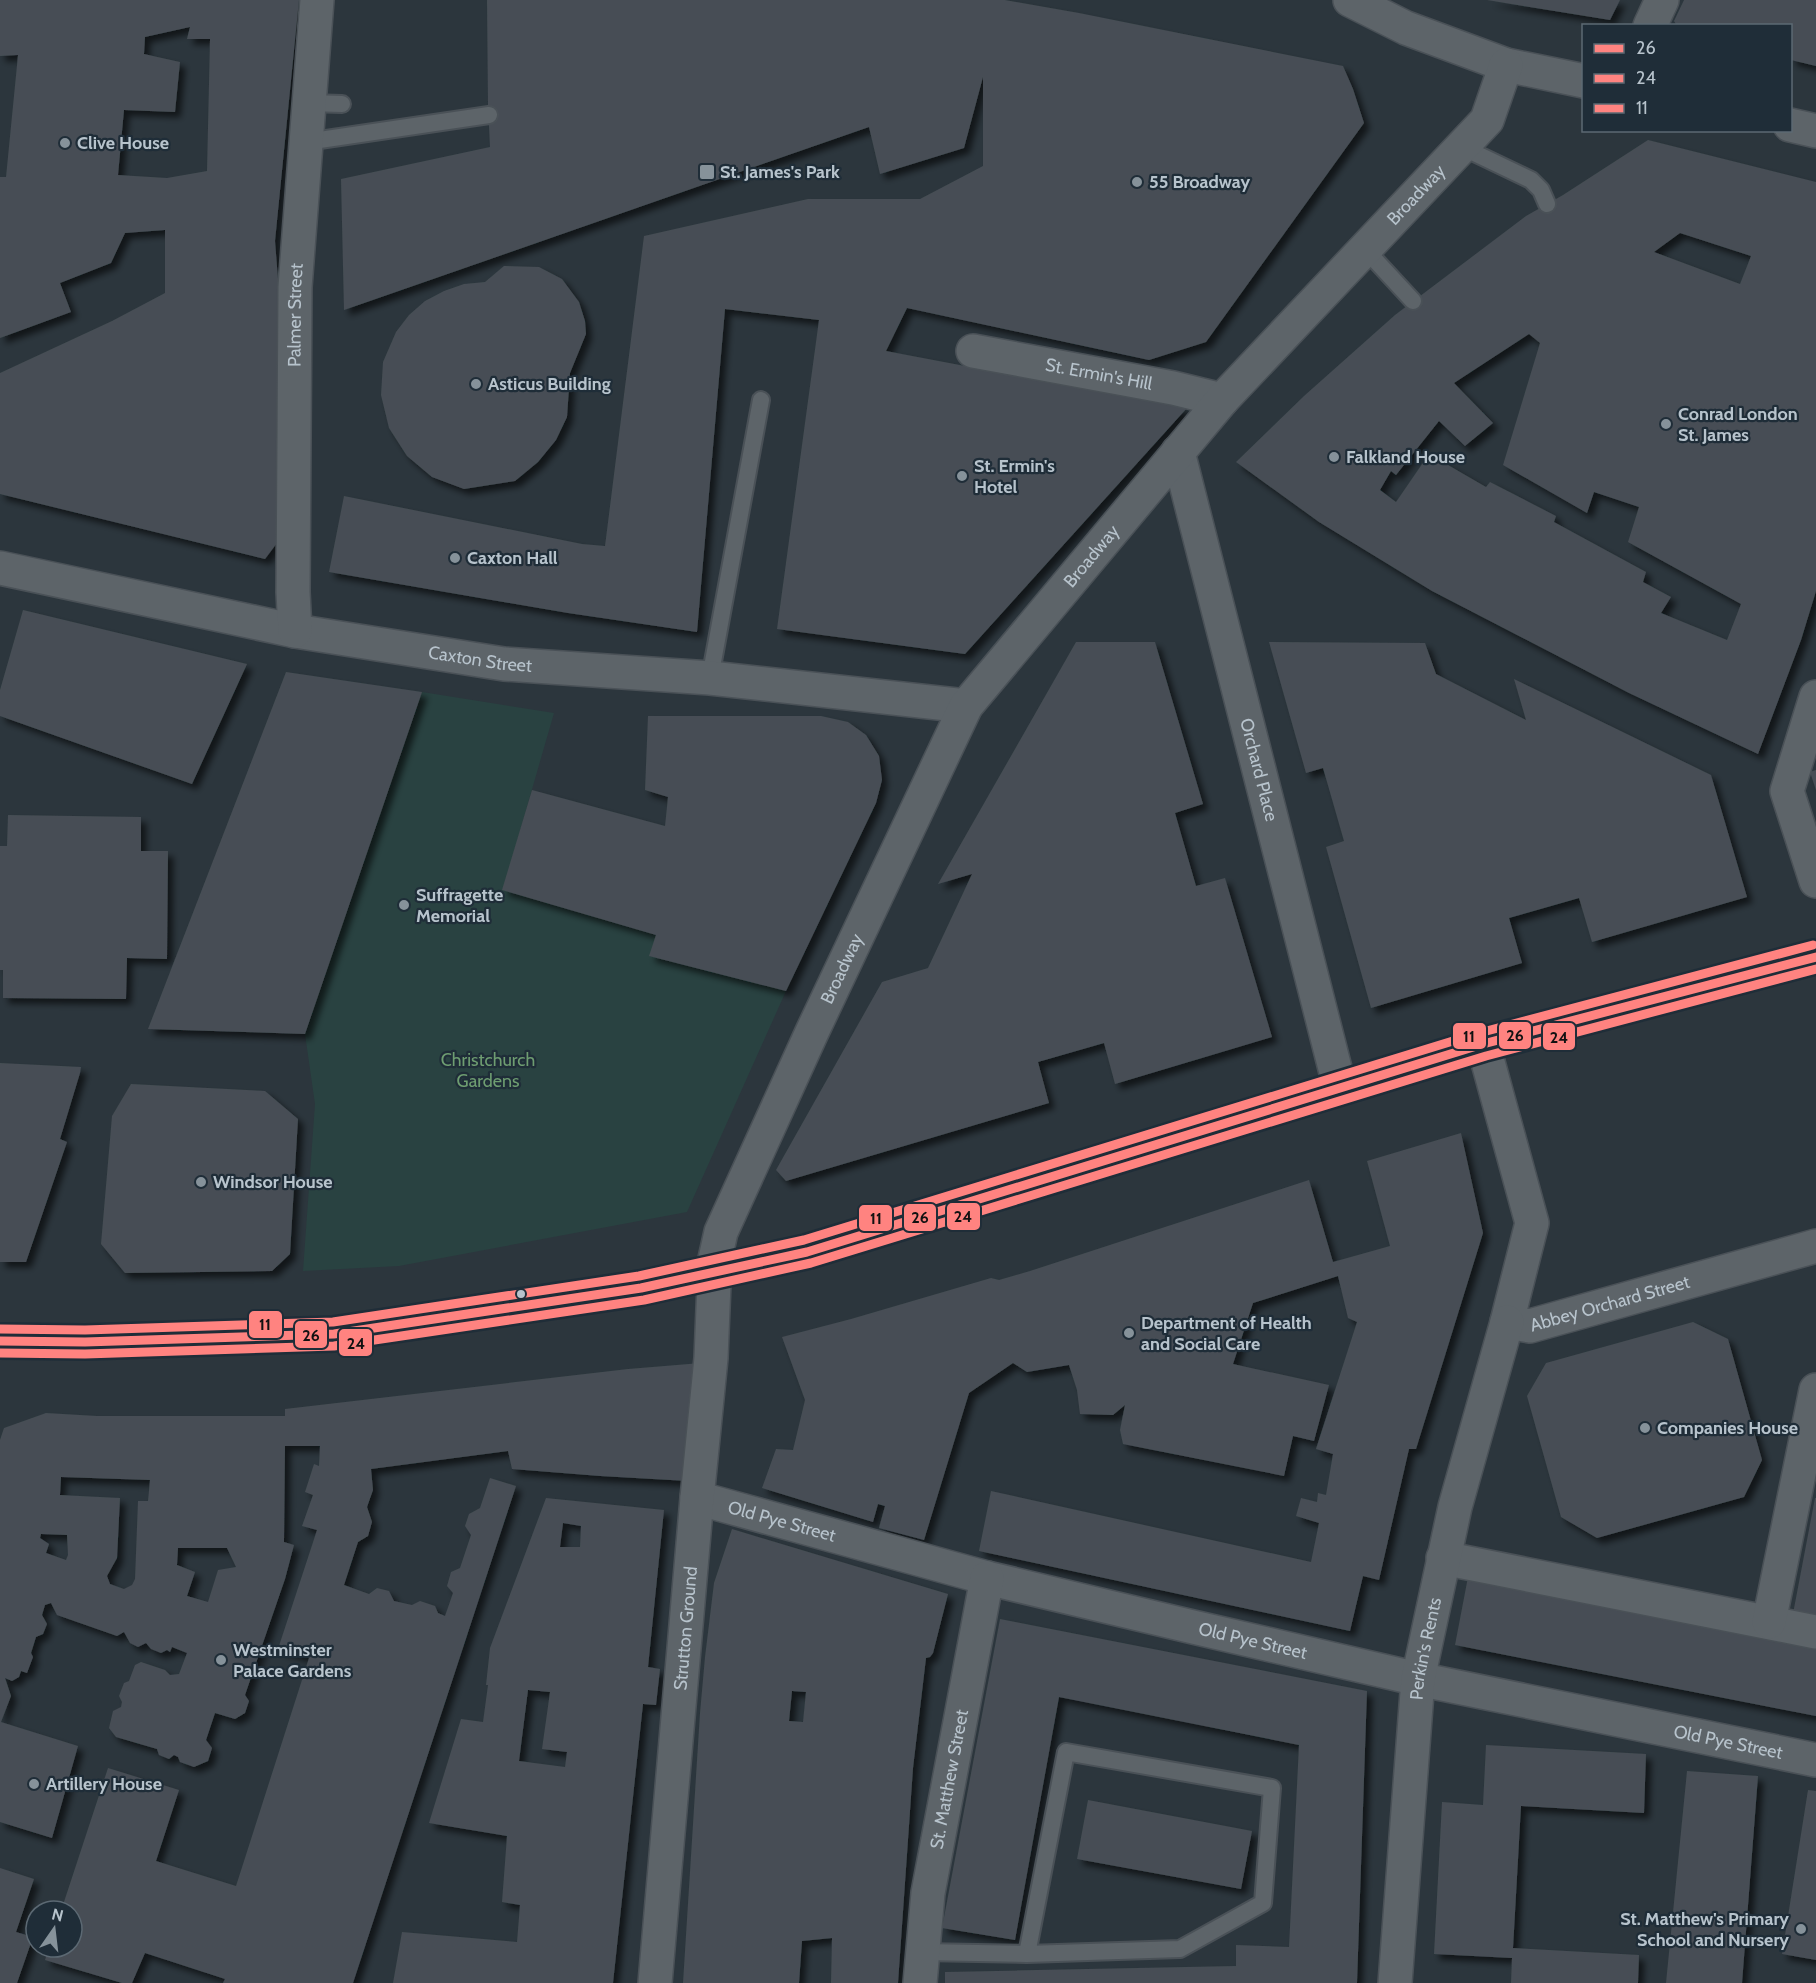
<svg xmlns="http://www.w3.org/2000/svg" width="1816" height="1983" viewBox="0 0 1816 1983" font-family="Cabin,sans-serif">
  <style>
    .green { fill: #294241 }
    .building { fill: #464e54; fill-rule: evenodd; filter: url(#shadow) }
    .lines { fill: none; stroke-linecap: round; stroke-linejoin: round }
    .lane-casing { stroke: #4a5157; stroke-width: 20 }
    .street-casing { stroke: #4a5157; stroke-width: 36 }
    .primary-casing { stroke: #4a5359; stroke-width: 36 }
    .lane { stroke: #5d6469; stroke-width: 16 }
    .street { stroke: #5d6469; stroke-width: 33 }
    .primary { stroke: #5f666b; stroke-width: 33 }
    .bus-1-casing { stroke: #1f2d38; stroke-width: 14 }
    .bus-2-casing { stroke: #1f2d38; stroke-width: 14 }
    .bus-3-casing { stroke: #1f2d38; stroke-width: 14 }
    .bus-1 { stroke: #ff8380; stroke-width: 9 }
    .bus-2 { stroke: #ff8380; stroke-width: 9 }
    .bus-3 { stroke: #ff8380; stroke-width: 9 }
    .poi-dot { fill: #86929a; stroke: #1f2d38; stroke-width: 2 }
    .bus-dot { fill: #b7c3cc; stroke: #1f2d38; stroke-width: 2 }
    .labels { text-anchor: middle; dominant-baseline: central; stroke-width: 4.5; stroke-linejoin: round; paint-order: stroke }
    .poi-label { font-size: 18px; font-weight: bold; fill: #b7c3cc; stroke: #1f2d38; text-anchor: start }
    .street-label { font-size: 18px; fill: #b7c3cc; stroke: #1f2d38 }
    .park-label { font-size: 18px; fill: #6e9d71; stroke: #1f2d38 }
    .line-badge { stroke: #1f2d38; stroke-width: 2 }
    .pale-badge-label { font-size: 16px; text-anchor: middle; font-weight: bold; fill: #111 }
  </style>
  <defs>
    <filter id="shadow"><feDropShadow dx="5.5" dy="5.5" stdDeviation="3" flood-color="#0009"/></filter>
  </defs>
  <rect width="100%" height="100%" fill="#2c363d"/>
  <path class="green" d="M 422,692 L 554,713 L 503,890 L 656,935 L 650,956 L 786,991 L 687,1212 L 399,1266 L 303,1271 L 315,1104 L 305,1034 Z"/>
  <path class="building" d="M 0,0 L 299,0 L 275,241 L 282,330 L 277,543 L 265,559 L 0,494 L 0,373 L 112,321 L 165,293 L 165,230 L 125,233 L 111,263 L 60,283 L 71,312 L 0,338 L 0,177 L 6,177 L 18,55 L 0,56 ZM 190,27 L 187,39 L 210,39 L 207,171 L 167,178 L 118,175 L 124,110 L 175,112 L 180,62 L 144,54 L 145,37 Z
    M 487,0 L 1005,0 L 1079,13 L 1343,66 L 1353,89 L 1364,123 L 1206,342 L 1149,360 L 907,308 L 886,351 L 1187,408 L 965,654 L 777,629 L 819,320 L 725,309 L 697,632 L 568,613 L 329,572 L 344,496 L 582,544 L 605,546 L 644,236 L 808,199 L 920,199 L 983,166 L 983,77 L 964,148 L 880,174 L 869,127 L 344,310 L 341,179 L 490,147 L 488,105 Z
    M 1487,0 L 1620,0 L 1610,20 Z
    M 1684,0 L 1816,0 L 1816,66 L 1791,60 L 1791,26 L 1677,26 L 1674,21 Z
    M 1648,140 L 1816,182 L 1816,591 L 1801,640 L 1758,754 L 1629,693 L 1432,591 L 1319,522 L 1236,462 L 1304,396 L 1395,315 L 1526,216 L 1563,195 ZM 1680,233 L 1751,256 L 1740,284 L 1654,252 ZM 1529,334 L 1540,343 L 1503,465 L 1587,513 L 1594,492 L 1639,507 L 1628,542 L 1741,604 L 1727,640 L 1661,613 L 1671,597 L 1643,582 L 1646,572 L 1554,522 L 1556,516 L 1490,482 L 1486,487 L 1429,454 L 1396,502 L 1380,490 L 1391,471 L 1396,475 L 1439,421 L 1465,446 L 1493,423 L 1454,383 Z
    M 504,266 L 539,267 L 562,279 L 579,302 L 585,321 L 586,334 L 570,373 L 567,417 L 556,440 L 538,462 L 515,481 L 464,489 L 432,477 L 407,456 L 389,428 L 381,395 L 383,362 L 396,332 L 409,315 L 425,301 L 444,291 L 464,284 L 485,282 Z
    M 23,610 L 247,664 L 192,784 L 0,716 L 0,690 Z
    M 1076,642 L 1155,642 L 1203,804 L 1175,813 L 1196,886 L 1225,878 L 1272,1037 L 1115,1084 L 1104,1043 L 1038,1062 L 1049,1103 L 786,1181 L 776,1170 L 882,982 L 928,968 L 972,874 L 938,884 Z
    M 1269,642 L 1425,643 L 1436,674 L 1526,720 L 1514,679 L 1711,775 L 1747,897 L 1592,942 L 1579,898 L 1509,918 L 1522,963 L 1371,1008 L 1326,847 L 1344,841 L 1323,768 L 1306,773 Z
    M 286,672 L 422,692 L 305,1034 L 148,1029 Z
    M 648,716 L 821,716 L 848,722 L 866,735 L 879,756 L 882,780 L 876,803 L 786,991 L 649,956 L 656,935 L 502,890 L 532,790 L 665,826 L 668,797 L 645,790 Z
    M 1816,770 L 1816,790 L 1810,772 Z
    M 8,815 L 141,817 L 141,851 L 168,851 L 167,959 L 127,958 L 126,999 L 3,998 L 3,970 L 0,970 L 0,846 L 7,846 Z
    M 0,1063 L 81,1067 L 80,1073 L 60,1139 L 67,1142 L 26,1262 L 0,1262 Z
    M 131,1084 L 265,1091 L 298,1119 L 290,1254 L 272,1271 L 125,1273 L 101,1244 L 112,1116 Z
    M 1461,1133 L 1483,1233 L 1416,1449 L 1409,1449 L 1379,1580 L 1363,1576 L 1350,1631 L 979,1551 L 991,1491 L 1311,1562 L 1319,1523 L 1296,1516 L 1301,1498 L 1317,1502 L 1318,1493 L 1326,1495 L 1333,1454 L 1316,1449 L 1357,1322 L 1348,1318 L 1338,1276 L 1253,1303 L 1233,1364 L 1329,1385 L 1314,1441 L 1293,1436 L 1284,1476 L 1123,1444 L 1120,1430 L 1125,1405 L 1113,1415 L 1080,1414 L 1077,1390 L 1069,1365 L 1027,1372 L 1013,1363 L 969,1393 L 924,1540 L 879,1528 L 885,1506 L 878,1504 L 873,1522 L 762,1488 L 776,1449 L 793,1450 L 805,1400 L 782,1337 L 851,1319 L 991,1278 L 999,1280 L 1030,1271 L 1309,1180 L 1333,1262 L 1390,1246 L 1367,1161 Z
    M 1693,1322 L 1728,1339 L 1762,1460 L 1744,1497 L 1597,1538 L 1561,1517 L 1527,1396 L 1546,1363 Z
    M 701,1363 L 688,1481 L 600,1476 L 512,1469 L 508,1451 L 371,1469 L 373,1490 L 367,1507 L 372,1522 L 368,1536 L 358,1542 L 344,1585 L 369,1594 L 377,1588 L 389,1591 L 394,1601 L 412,1605 L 420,1601 L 435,1606 L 438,1613 L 445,1616 L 453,1593 L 447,1586 L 451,1572 L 460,1568 L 471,1535 L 465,1526 L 469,1514 L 480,1508 L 490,1478 L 516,1486 L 353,1983 L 223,1983 L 225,1979 L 145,1953 L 132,1983 L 122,1983 L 45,1960 L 49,1947 L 72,1947 L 72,1911 L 61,1911 L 108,1768 L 179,1790 L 156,1861 L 236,1886 L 309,1658 L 278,1649 L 317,1530 L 302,1526 L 313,1495 L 305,1492 L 314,1464 L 319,1466 L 320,1446 L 285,1446 L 284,1542 L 294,1545 L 285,1579 L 245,1695 L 249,1701 L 245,1713 L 235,1719 L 215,1713 L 206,1740 L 212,1748 L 208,1761 L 194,1767 L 180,1762 L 178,1757 L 174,1755 L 169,1759 L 159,1755 L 157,1749 L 116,1737 L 109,1728 L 113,1711 L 121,1707 L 122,1702 L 119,1696 L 124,1683 L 129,1681 L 135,1665 L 141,1662 L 165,1670 L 170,1675 L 179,1674 L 187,1653 L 172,1647 L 170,1652 L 167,1650 L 161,1653 L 151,1649 L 146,1643 L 138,1647 L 130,1643 L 124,1632 L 117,1636 L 57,1615 L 51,1603 L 45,1605 L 42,1615 L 47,1624 L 43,1634 L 36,1637 L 31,1653 L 33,1657 L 27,1673 L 21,1671 L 19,1677 L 12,1681 L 5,1678 L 11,1696 L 1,1722 L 78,1746 L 52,1838 L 0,1822 L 0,1440 L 4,1428 L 46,1413 L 97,1416 L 285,1416 L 285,1409 L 628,1369 ZM 61,1477 L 150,1480 L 148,1501 L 138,1501 L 135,1579 L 132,1585 L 124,1589 L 110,1584 L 107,1576 L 117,1558 L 120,1498 L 60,1495 ZM 41,1534 L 67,1535 L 68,1555 L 66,1560 L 46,1553 L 49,1544 L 40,1538 ZM 178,1548 L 227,1548 L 236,1567 L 218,1570 L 208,1602 L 187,1596 L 195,1572 L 177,1565 Z
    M 546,1498 L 664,1510 L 648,1667 L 660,1669 L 656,1705 L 643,1704 L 613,1983 L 393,1983 L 402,1932 L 517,1942 L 520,1905 L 502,1902 L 507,1836 L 429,1823 L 461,1719 L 483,1722 L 488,1685 L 486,1685 L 490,1648 ZM 563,1523 L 581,1526 L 580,1547 L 560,1547 ZM 528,1690 L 550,1692 L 542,1749 L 567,1752 L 565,1767 L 519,1761 Z
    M 1815,1498 L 1816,1498 L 1816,1623 L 1792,1619 Z
    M 732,1529 L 948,1594 L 933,1653 L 930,1657 L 926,1658 L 913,1768 L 898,1983 L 831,1983 L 832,1938 L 802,1941 L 799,1983 L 683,1983 L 700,1713 L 705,1657 L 714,1583 ZM 792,1691 L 806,1692 L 803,1722 L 789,1721 Z
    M 1468,1577 L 1816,1648 L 1816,1716 L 1455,1645 Z
    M 1000,1619 L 1367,1691 L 1357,1983 L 945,1983 L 945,1972 L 1236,1966 L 1236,1945 L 1289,1947 L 1299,1745 L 1059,1697 L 1015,1940 L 942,1928 Z
    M 1486,1745 L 1646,1754 L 1644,1813 L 1521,1806 L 1513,1948 L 1639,1955 L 1638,1983 L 1511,1983 L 1512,1958 L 1434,1954 L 1442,1802 L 1483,1805 Z
    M 1687,1771 L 1758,1776 L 1742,1983 L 1666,1983 Z
    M 1808,1790 L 1816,1791 L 1816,1960 L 1782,1954 Z
    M 1088,1800 L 1252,1831 L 1241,1889 L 1077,1859 Z
    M 0,1868 L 34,1879 L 16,1932 L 33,1937 L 17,1983 L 0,1983 Z"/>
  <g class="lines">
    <g class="lane-casing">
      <path id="lane" d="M 309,103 L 342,104
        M 306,142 L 489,115
        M 1462,147 L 1531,180 L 1541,190 L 1547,204
        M 1365,249 L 1413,301
        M 710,678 L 761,400
        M 922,1952 L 1027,1954 L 1180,1949 L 1263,1903 L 1272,1788 L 1066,1752 L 1027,1954"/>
    </g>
    <g class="street-casing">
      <g id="street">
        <path d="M 1350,0 L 1406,28 L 1506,65 L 1584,81"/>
        <path d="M 1650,26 L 1662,0"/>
        <path d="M 1790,125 L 1816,131"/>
        <path id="s1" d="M 973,351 L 1173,388 L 1222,400"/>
        <path id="s2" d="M 1178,452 L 1340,1088"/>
        <path id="s3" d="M 0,568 L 295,631 L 504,664 L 710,678 L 966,706"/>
        <path id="s4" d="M 295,631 L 293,592 L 295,287 L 317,0"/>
        <path d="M 1816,697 L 1787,791 L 1816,881"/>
        <path id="s5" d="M 1483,1044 L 1532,1223 L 1507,1322 L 1530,1326 L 1816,1246"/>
        <path id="s6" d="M 697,1498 L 987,1578 L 1193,1627 L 1418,1679 L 1816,1760"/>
        <path d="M 1443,1558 L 1816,1632"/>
        <path d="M 1769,1622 L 1816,1390"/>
        <path id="s7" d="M 655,1983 L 697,1498 L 711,1358 L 715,1259 L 721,1232 L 812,1032 L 966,706 L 1222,400 L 1487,120 L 1506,65"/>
        <path id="s8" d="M 920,1983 L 928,1893 L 987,1578"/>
        <path id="s9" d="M 1395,1983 L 1418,1679 L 1455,1507 L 1507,1322"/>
      </g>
    </g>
    <g class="primary-casing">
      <path id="primary" d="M 0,1341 L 85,1342 L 334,1334 L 641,1288 L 807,1252 L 1483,1044 L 1816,957"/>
    </g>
    <use href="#lane" class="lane"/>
    <use href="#street" class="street"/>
    <use href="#primary" class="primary"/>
    <g class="bus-1-casing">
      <path id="bus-1" d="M 0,1341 L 85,1342 L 334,1334 L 641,1288 L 807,1252 L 1483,1044 L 1816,957"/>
    </g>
    <g class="bus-2-casing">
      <path id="bus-2" d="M 0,1353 L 85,1354 L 334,1346 L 644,1300 L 811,1263 L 1486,1056 L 1816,969"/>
    </g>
    <g class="bus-3-casing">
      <path id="bus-3" d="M 0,1329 L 85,1330 L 333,1322 L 639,1276 L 804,1240 L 1479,1033 L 1813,945"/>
    </g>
    <use href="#bus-1" class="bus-1"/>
    <use href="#bus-2" class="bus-2"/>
    <use href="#bus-3" class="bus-3"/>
  </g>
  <g class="poi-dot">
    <circle cx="65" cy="143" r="6"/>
    <rect x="699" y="164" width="16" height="16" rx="3"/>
    <circle cx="1137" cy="182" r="6"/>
    <circle cx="476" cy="384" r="6"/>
    <circle cx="1666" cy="424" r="6"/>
    <circle cx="1334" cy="457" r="6"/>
    <circle cx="962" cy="476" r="6"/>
    <circle cx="455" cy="558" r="6"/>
    <circle cx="404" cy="905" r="6"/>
    <circle cx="201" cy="1182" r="6"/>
    <circle cx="1129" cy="1333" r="6"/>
    <circle cx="1645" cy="1428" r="6"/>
    <circle cx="221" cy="1660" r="6"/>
    <circle cx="34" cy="1784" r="6"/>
    <circle cx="1801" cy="1929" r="6"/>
  </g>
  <circle class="bus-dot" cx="521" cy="1294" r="5"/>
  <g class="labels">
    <g class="poi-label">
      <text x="77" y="143">Clive House</text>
      <text x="720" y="172">St. James's Park</text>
      <text x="1149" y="182">55 Broadway</text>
      <text x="488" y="384">Asticus Building</text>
      <text x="1678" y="414">Conrad London<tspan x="1678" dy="21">St. James</tspan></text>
      <text x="1346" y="457">Falkland House</text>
      <text x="974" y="466">St. Ermin's<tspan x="974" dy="21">Hotel</tspan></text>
      <text x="467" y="558">Caxton Hall</text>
      <text x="416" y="895">Suffragette<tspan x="416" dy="21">Memorial</tspan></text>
      <text x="213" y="1182">Windsor House</text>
      <text x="1141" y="1323">Department of Health<tspan x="1141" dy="21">and Social Care</tspan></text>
      <text x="1657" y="1428">Companies House</text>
      <text x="233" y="1650">Westminster<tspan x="233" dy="21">Palace Gardens</tspan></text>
      <text x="46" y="1784">Artillery House</text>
      <text x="1789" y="1919" text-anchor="end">St. Matthew's Primary<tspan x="1789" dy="21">School and Nursery</tspan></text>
    </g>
    <g class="street-label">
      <text stroke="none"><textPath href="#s7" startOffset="2016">Broadway</textPath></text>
      <text stroke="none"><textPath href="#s4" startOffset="316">Palmer Street</textPath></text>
      <text stroke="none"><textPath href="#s1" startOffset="128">St. Ermin's Hill</textPath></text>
      <text stroke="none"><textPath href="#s7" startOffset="1530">Broadway</textPath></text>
      <text stroke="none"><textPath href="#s3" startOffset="489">Caxton Street</textPath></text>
      <text stroke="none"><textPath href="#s2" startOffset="328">Orchard Place</textPath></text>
      <text stroke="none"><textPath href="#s7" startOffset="1044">Broadway</textPath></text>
      <text stroke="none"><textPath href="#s5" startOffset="394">Abbey Orchard Street</textPath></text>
      <text stroke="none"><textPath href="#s6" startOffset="88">Old Pye Street</textPath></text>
      <text stroke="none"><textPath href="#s7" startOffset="356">Strutton Ground</textPath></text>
      <text stroke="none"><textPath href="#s6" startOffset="574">Old Pye Street</textPath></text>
      <text stroke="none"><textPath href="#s9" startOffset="336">Perkin's Rents</textPath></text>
      <text stroke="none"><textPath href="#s6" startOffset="1060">Old Pye Street</textPath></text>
      <text stroke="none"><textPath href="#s8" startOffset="206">St. Matthew Street</textPath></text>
    </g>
    <g class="park-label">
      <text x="488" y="1060">Christchurch<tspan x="488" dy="21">Gardens</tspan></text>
    </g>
  </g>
  <g class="line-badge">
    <rect x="1498" y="1021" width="34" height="29" rx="6" fill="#ff8380"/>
    <rect x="1452" y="1022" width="35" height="28" rx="6" fill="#ff8380"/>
    <rect x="1542" y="1022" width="34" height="29" rx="6" fill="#ff8380"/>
    <rect x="946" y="1202" width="35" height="29" rx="6" fill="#ff8380"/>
    <rect x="903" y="1203" width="34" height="29" rx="6" fill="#ff8380"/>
    <rect x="858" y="1204" width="35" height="28" rx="6" fill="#ff8380"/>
    <rect x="248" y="1310" width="35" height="29" rx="6" fill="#ff8380"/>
    <rect x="294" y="1320" width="34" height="29" rx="6" fill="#ff8380"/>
    <rect x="338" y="1328" width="35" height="29" rx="6" fill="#ff8380"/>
  </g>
  <g class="pale-badge-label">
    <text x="1515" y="1041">26</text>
    <text x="1469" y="1042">11</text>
    <text x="1559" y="1043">24</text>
    <text x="963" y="1222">24</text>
    <text x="920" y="1223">26</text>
    <text x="876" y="1224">11</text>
    <text x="265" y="1330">11</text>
    <text x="311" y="1341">26</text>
    <text x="356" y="1349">24</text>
  </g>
  <rect x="1582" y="24" width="210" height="108" fill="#1f2d38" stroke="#5c6973" stroke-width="1.5"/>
  <rect x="1594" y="44" width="30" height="9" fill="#ff8380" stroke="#5c6973" stroke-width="1.5"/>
  <text x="1636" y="54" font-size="18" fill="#b7c3cc">26</text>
  <rect x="1594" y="74" width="30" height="9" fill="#ff8380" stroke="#5c6973" stroke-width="1.5"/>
  <text x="1636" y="84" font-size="18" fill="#b7c3cc">24</text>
  <rect x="1594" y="104" width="30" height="9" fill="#ff8380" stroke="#5c6973" stroke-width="1.5"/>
  <text x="1636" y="114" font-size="18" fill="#b7c3cc">11</text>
  <g transform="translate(54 1929) rotate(14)"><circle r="28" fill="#1f2d38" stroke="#5c6973" stroke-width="1.5"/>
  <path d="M0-4.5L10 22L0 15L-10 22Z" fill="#86929a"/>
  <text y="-9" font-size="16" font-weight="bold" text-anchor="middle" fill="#b7c3cc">N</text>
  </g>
</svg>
